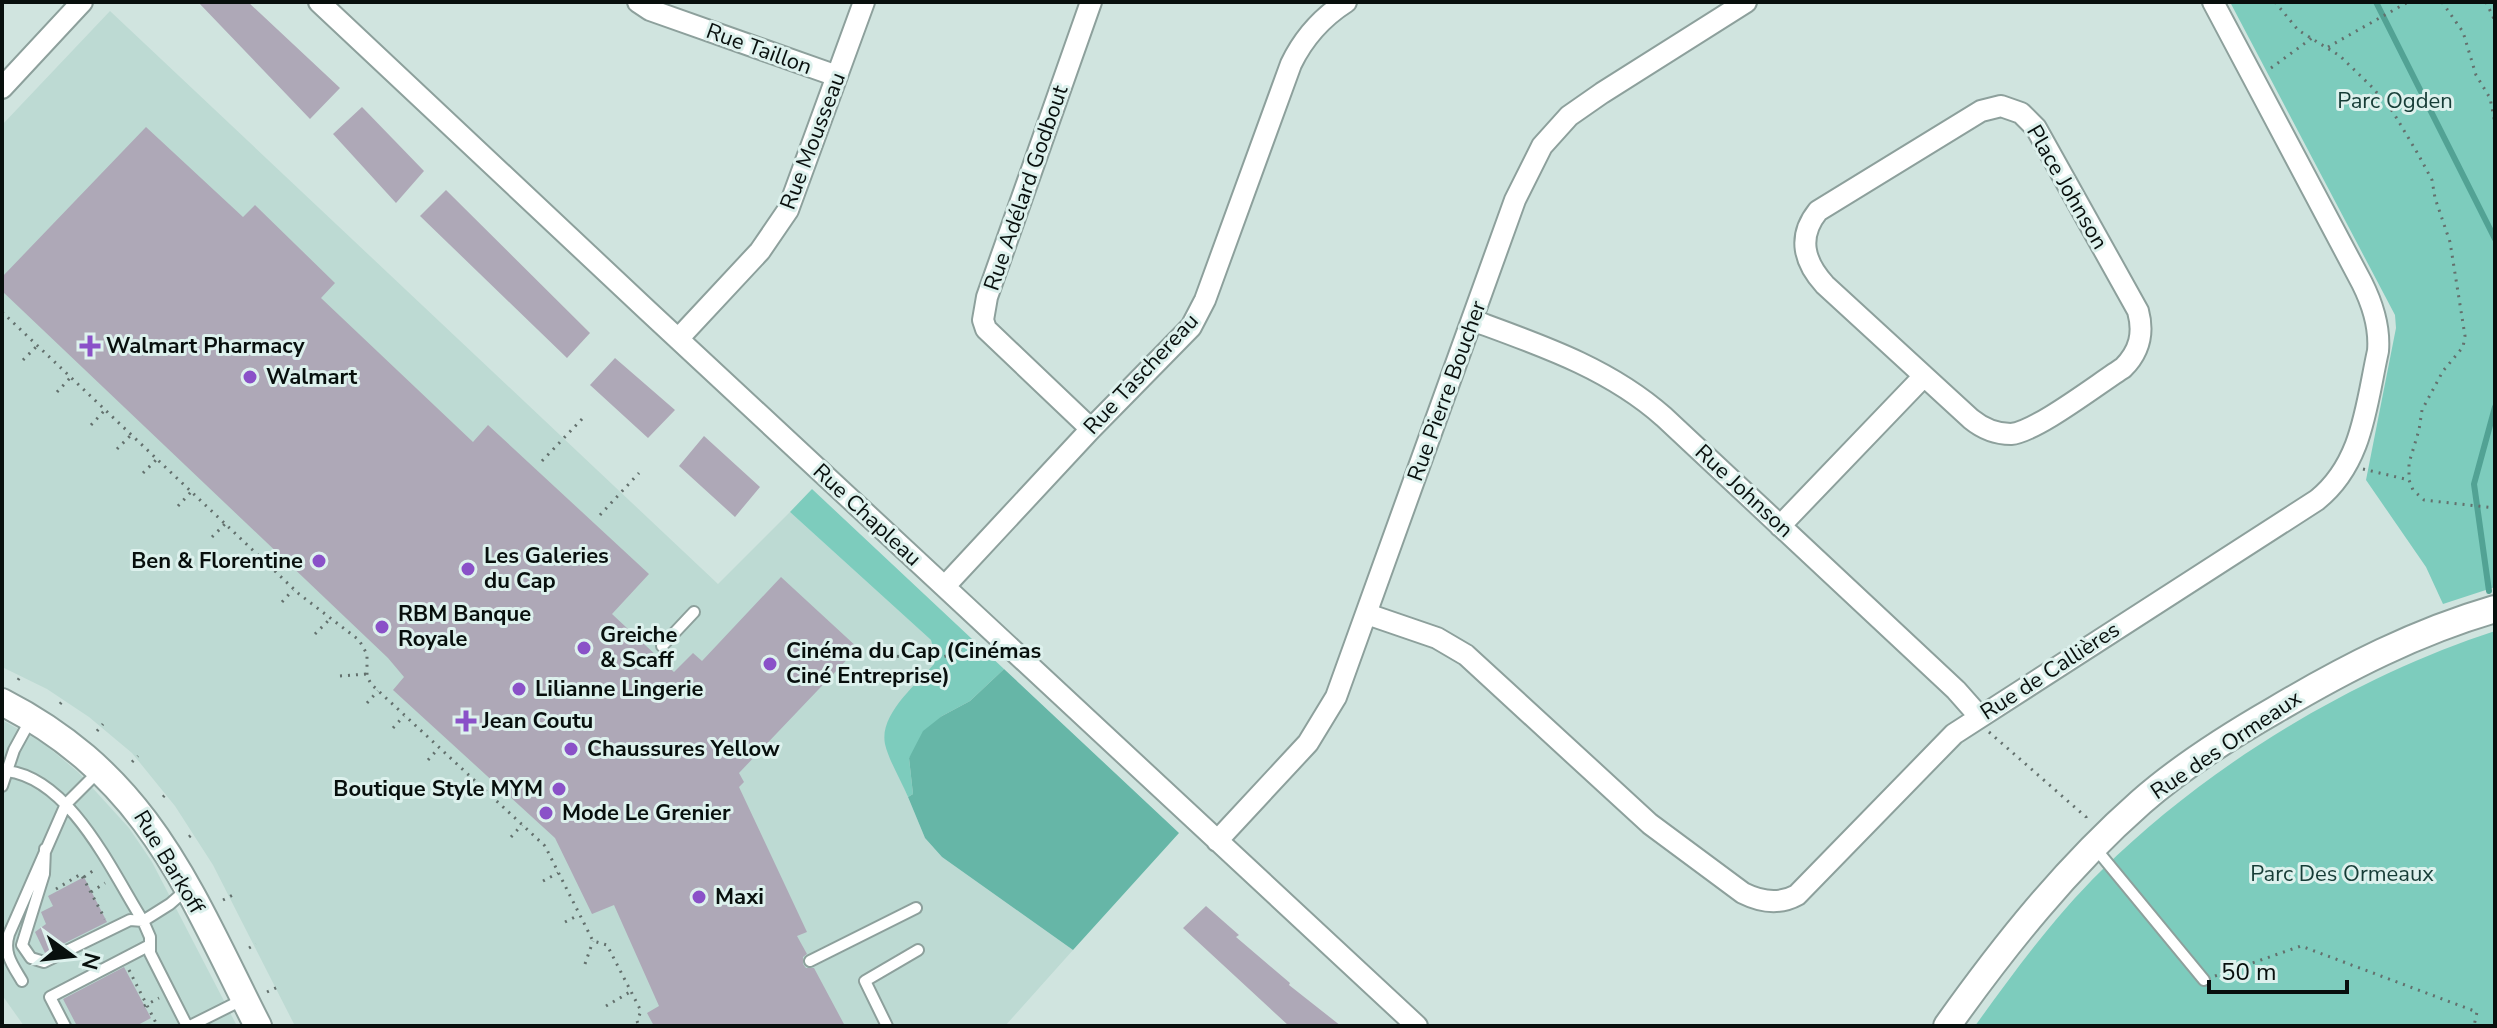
<svg xmlns="http://www.w3.org/2000/svg" width="2497" height="1028" viewBox="0 0 2497 1028" font-family="'Nunito Sans',sans-serif">
  <style>
    .built { fill: #bddad3 }
    .green { fill: #7dccbd }
    .forest { fill: #66b6a7 }
    .lines { fill: none; stroke-linecap: round; stroke-linejoin: round }
    .stream { stroke: #52a294; stroke-width: 6 }
    .building { fill: #aea8b7 }
    .service-casing { stroke: #8da09c; stroke-width: 14 }
    .minor-casing { stroke: #8da09c; stroke-width: 24 }
    .tertiary-casing { stroke: #8da09c; stroke-width: 30 }
    .path { stroke: #63706d; stroke-width: 3; stroke-dasharray: 2 6; stroke-linecap: butt }
    .service { stroke: #fff; stroke-width: 10 }
    .minor { stroke: #fff; stroke-width: 20 }
    .tertiary { stroke: #fff; stroke-width: 26 }
    .poi-dot { fill: #8a51c8; stroke: #ddf1ed; stroke-width: 3 }
    .labels { text-anchor: middle; dominant-baseline: central; stroke-width: 6; stroke-linejoin: round; paint-order: stroke }
    .street-label { font-size: 22px; fill: #080f0d; stroke: #ddf1ed }
    .park-label { font-size: 22px; fill: #163c36; stroke: #ddf1ed }
    .poi-label { font-size: 22px; font-weight: bold; fill: #080f0d; stroke: #ddf1ed; text-anchor: start }
  </style>
  <rect width="100%" height="100%" fill="#d0e4df"/>
  <path class="built" d="M 110,11 L 718,584 L 790,512 L 931,640 L 936,659 L 934,664 L 897,707 L 885,742 L 925,838 L 942,857 L 1073,950 L 1005,1026 L 295,1026 L 213,865 L 175,806 L 132,753 L 89,717 L 47,689 L 2,667 L 2,125 Z
    M 2,720 L 43,743 L 78,772 L 129,828 L 152,862 L 237,1026 L 24,1026 L 2,995 Z"/>
  <path class="green" d="M 2230,2 L 2495,2 L 2495,587 L 2443,604 L 2426,567 L 2366,480 L 2396,328 L 2395,315 Z
    M 812,489 L 1004,669 L 970,701 L 942,716 L 909,758 L 913,794 L 908,797 C 901,780 889,761 885,744 C 879,714 917,684 934,664 L 936,659 L 931,640 L 790,512 Z
    M 2495,631 L 2495,1026 L 1975,1026 C 2014,972 2054,917 2102,870 C 2208,765 2354,677 2495,631 Z"/>
  <path class="forest" d="M 1004,669 L 1179,833 L 1073,950 L 942,857 L 925,838 L 908,797 L 913,794 L 909,758 L 923,731 L 942,716 L 970,701 Z"/>
  <g class="lines">
    <path class="stream" d="M 2376,2 L 2495,239
      M 2489,591 L 2474,484 L 2495,407"/>
  </g>
  <path class="building" d="M 198,2 L 248,2 L 340,88 L 310,119 Z
    M 362,107 L 424,171 L 396,203 L 333,134 Z
    M 146,127 L 243,217 L 255,205 L 335,283 L 321,298 L 473,442 L 488,425 L 649,574 L 612,614 L 674,672 L 693,653 L 702,661 L 781,577 L 858,648 L 739,773 L 744,782 L 739,787 L 807,932 L 797,936 L 807,954 L 803,957 L 803,964 L 806,968 L 814,968 L 845,1026 L 654,1026 L 647,1013 L 659,1006 L 614,905 L 592,914 L 555,838 L 393,690 L 404,677 L 388,658 L 2,291 L 2,277 Z
    M 446,190 L 590,333 L 567,358 L 420,216 Z
    M 615,358 L 675,410 L 648,438 L 590,385 Z
    M 704,436 L 760,487 L 735,517 L 679,466 Z
    M 84,877 L 107,922 L 45,953 L 35,932 L 46,924 L 41,912 L 53,906 L 48,896 Z
    M 1206,906 L 1239,935 L 1236,937 L 1290,983 L 1289,985 L 1341,1026 L 1289,1026 L 1183,928 Z
    M 124,967 L 151,1018 L 136,1026 L 77,1026 L 63,999 Z"/>
  <g class="lines">
    <g class="service-casing">
      <path id="service" d="M 662,646 L 694,612
        M 31,719 L 14,750 L 7,771 C 71,779 112,872 143,921 L 170,904 L 186,890
        M 2,786 L 7,771 L 4,770
        M 45,849 L 44,874 L 22,945 L 31,958 L 44,962 L 130,920 L 143,921 L 150,937 L 150,953 L 187,1026
        M 2096,849 L 2204,980
        M 810,961 L 916,908
        M 22,981 C 12,964 3,953 9,934 L 66,804 L 99,771
        M 65,1026 L 50,997 L 150,945
        M 190,1026 L 242,1000
        M 887,1026 L 865,981 L 918,950"/>
    </g>
    <g class="minor-casing">
      <path id="minor" d="M 319,2 L 648,311 L 1417,1026
        M 638,2 L 650,10 L 837,76
        M 2,88 L 82,2
        M 2001,106 L 2021,113 L 2036,128 L 2138,311 C 2144,333 2140,351 2123,368 C 2099,383 2036,432 2011,434 C 1996,434 1982,428 1971,419 L 1825,285 C 1804,262 1797,237 1818,211 L 1981,111 Z
        M 1472,320 C 1540,345 1609,368 1664,417 L 1956,690 L 1979,716
        M 678,339 L 760,251 L 788,210 L 864,2
        M 1091,429 L 986,329 L 983,320 L 987,297 L 1091,2
        M 1780,526 L 1924,376
        M 945,586 L 1091,429 L 1191,327 L 1205,300 L 1291,64 C 1304,37 1321,18 1346,2
        M 1367,614 L 1437,638 L 1466,655 L 1650,824 L 1743,893 C 1761,902 1779,905 1797,895 L 1954,734 L 2317,500 C 2363,463 2366,405 2378,351 C 2380,327 2373,305 2362,283 L 2213,2
        M 1217,841 L 1308,743 L 1336,697 L 1515,200 L 1542,146 L 1569,116 L 1602,93 L 1746,2"/>
    </g>
    <g class="tertiary-casing">
      <path id="tertiary" d="M 2,702 C 148,777 188,888 258,1026
        M 1947,1026 C 2004,946 2066,868 2141,802 C 2182,766 2228,737 2275,710 C 2346,668 2416,632 2495,609"/>
    </g>
    <path class="path" d="M 2275,2 L 2298,30 L 2340,56 L 2373,88 L 2393,112 L 2418,154 L 2432,180 L 2435,198 L 2450,242 L 2465,336 L 2463,347 L 2443,371 L 2422,410 L 2419,430 L 2409,463 L 2409,480 L 2413,490 L 2424,500 L 2495,508
      M 2442,2 L 2463,32 L 2476,75 L 2490,98 L 2495,123
      M 2486,2 L 2495,21
      M 2328,47 L 2408,2
      M 2271,68 L 2312,38
      M 2,312 L 299,594 L 359,640 L 367,654 L 367,676 L 371,684 L 545,846 L 593,941 L 607,945 L 641,1011 L 637,1021 L 639,1026
      M 23,360 L 37,346
      M 57,392 L 71,377
      M 91,425 L 105,410
      M 117,449 L 131,435
      M 542,461 L 582,419
      M 2363,469 L 2409,480
      M 143,473 L 157,459
      M 178,506 L 191,492
      M 600,515 L 639,473
      M 212,537 L 225,524
      M 247,569 L 258,557
      M 282,602 L 293,590
      M 315,634 L 331,618
      M 878,643 L 892,656 L 936,659 L 956,653 L 976,639
      M 340,676 L 367,674
      M 18,680 L 22,674
      M 367,703 L 378,691
      M 60,704 L 65,698
      M 393,728 L 404,716
      M 97,731 L 103,724
      M 1989,732 L 2086,817 L 2087,821
      M 428,760 L 439,748
      M 132,762 L 138,756
      M 463,792 L 474,781
      M 163,797 L 168,792
      M 189,837 L 195,832
      M 511,837 L 522,825
      M 84,877 L 97,868
      M 543,881 L 558,873
      M 56,889 L 81,874 L 105,919
      M 91,892 L 105,883
      M 223,900 L 235,894
      M 565,922 L 579,915
      M 249,948 L 256,944
      M 585,964 L 593,941
      M 129,970 L 157,1025 L 155,1026
      M 2215,976 L 2301,946 L 2477,1012 L 2474,1026
      M 267,992 L 280,986
      M 144,1006 L 159,998
      M 606,1006 L 630,992"/>
    <use href="#service" class="service"/>
    <use href="#minor" class="minor"/>
    <use href="#tertiary" class="tertiary"/>
  </g>
  <g class="poi-dot">
    <path d="M86 334h8v8h8v8h-8v8h-8v-8h-8v-8h8z"/>
    <circle cx="250" cy="377" r="8"/>
    <circle cx="319" cy="561" r="8"/>
    <circle cx="468" cy="569" r="8"/>
    <circle cx="382" cy="627" r="8"/>
    <circle cx="584" cy="648" r="8"/>
    <circle cx="770" cy="664" r="8"/>
    <circle cx="519" cy="689" r="8"/>
    <path d="M462 709h8v8h8v8h-8v8h-8v-8h-8v-8h8z"/>
    <circle cx="571" cy="749" r="8"/>
    <circle cx="559" cy="789" r="8"/>
    <circle cx="546" cy="813" r="8"/>
    <circle cx="699" cy="897" r="8"/>
  </g>
  <g class="labels">
    <g class="street-label">
      <text transform="translate(759 49) rotate(20)">Rue Taillon</text>
      <text transform="translate(813 141) rotate(-69)">Rue Mousseau</text>
      <text transform="translate(2067 187) rotate(60)">Place Johnson</text>
      <text transform="translate(1026 188) rotate(-71)">Rue Adélard Godbout</text>
      <text transform="translate(1141 374) rotate(-47)">Rue Taschereau</text>
      <text transform="translate(1447 391) rotate(-70)">Rue Pierre Boucher</text>
      <text transform="translate(1744 491) rotate(43)">Rue Johnson</text>
      <text transform="translate(867 515) rotate(43)">Rue Chapleau</text>
      <text transform="translate(2050 671) rotate(-33)">Rue de Callières</text>
      <text transform="translate(2226 745) rotate(-34)">Rue des Ormeaux</text>
      <text transform="translate(169 862) rotate(59)">Rue Barkoff</text>
    </g>
    <g class="park-label">
      <text x="2395" y="101">Parc Ogden</text>
      <text x="2342" y="874">Parc Des Ormeaux</text>
    </g>
    <g class="poi-label">
      <text x="106" y="346">Walmart Pharmacy</text>
      <text x="266" y="377">Walmart</text>
      <text x="484" y="556">Les Galeries<tspan x="484" dy="25">du Cap</tspan></text>
      <text x="303" y="561" text-anchor="end">Ben &amp; Florentine</text>
      <text x="398" y="614">RBM Banque<tspan x="398" dy="25">Royale</tspan></text>
      <text x="600" y="635">Greiche<tspan x="600" dy="25">&amp; Scaff</tspan></text>
      <text x="786" y="651">Cinéma du Cap (Cinémas<tspan x="786" dy="25">Ciné Entreprise)</tspan></text>
      <text x="535" y="689">Lilianne Lingerie</text>
      <text x="482" y="721">Jean Coutu</text>
      <text x="587" y="749">Chaussures Yellow</text>
      <text x="543" y="789" text-anchor="end">Boutique Style MYM</text>
      <text x="562" y="813">Mode Le Grenier</text>
      <text x="715" y="897">Maxi</text>
    </g>
  </g>
  <rect width="2497" height="1028" fill="none" stroke="#080f0d" stroke-width="8"/>
  <g transform="translate(72 956) rotate(105)" stroke="#ddf1ed" stroke-width="6" paint-order="stroke">
  <path d="M0-6L14 30L0 20L-14 30Z" fill="#080f0d"/>
  <text y="-12" font-size="22" font-weight="bold" text-anchor="middle" fill="#080f0d">N</text>
  </g>
  <path d="M2209 980v12h138v-12" fill="none" stroke="#080f0d" stroke-width="4"/>
  <text x="2221" y="980" font-size="24" fill="#080f0d" stroke="#ddf1ed" stroke-width="6" paint-order="stroke">50 m</text>
</svg>
